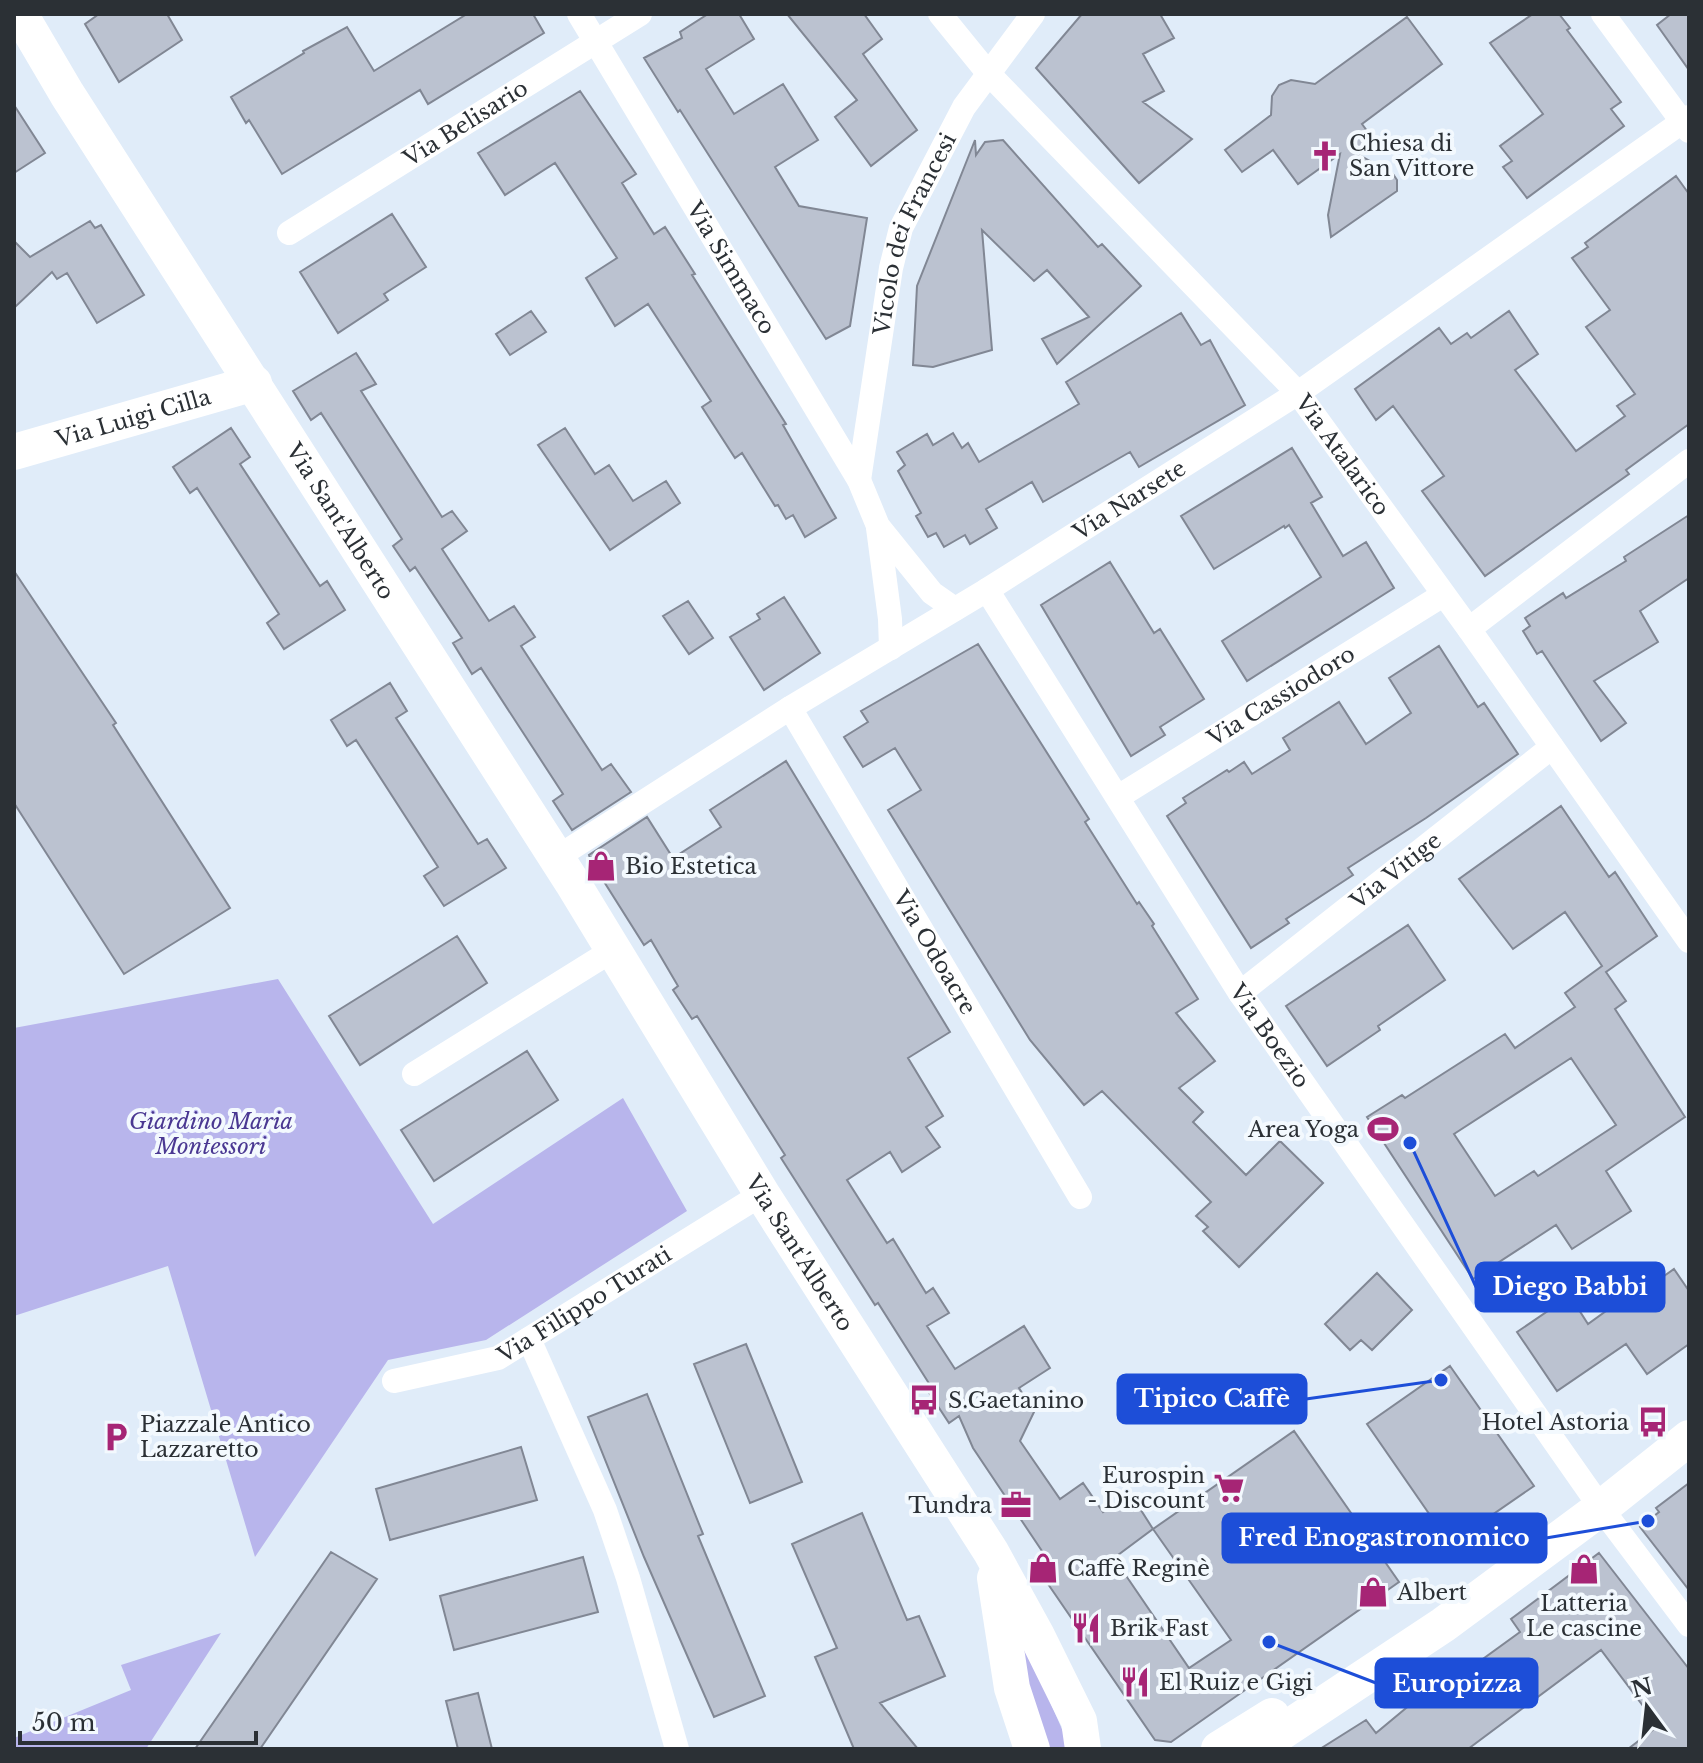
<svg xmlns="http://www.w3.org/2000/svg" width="1703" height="1763" viewBox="0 0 1703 1763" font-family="'Libre Baskerville',serif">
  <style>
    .green { fill: #b8b5ec }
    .building { fill: #bbc2d0; stroke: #818794; stroke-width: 2; fill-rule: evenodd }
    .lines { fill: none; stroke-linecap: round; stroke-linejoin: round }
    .street { stroke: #fff; stroke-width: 24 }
    .secondary { stroke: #fff; stroke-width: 36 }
    .labels { text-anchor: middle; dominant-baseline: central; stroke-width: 8; stroke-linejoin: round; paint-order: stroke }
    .street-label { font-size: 22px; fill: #2b3035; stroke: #f3f9fe }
    .poi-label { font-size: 22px; fill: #2b3035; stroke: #f3f9fe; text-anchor: start }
    .park-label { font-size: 22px; font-style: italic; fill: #4a3892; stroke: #f3f9fe }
    .leader { fill: none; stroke: #1d4ed8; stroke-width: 3 }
    .callout-dot { fill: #1d4ed8; stroke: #f3f9fe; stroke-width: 3 }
    .callout { fill: #1d4ed8; stroke: #1d4ed8; stroke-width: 3 }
    .callout-label { font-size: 24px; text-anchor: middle; font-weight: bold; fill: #fff }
  </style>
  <rect width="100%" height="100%" fill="#e0ecf9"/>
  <path class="green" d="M 278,979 L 433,1224 L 623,1098 L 687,1211 L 486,1340 L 388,1360 L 255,1557 L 168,1266 L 14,1316 L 14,1028 Z
    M 1011,1612 L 1068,1743 L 1069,1749 L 1043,1749 Z
    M 221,1633 L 146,1749 L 14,1749 L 14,1738 L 131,1690 L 121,1665 Z"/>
  <path class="building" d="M 99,14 L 167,14 L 182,40 L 119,82 L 85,24 Z
    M 467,14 L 533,14 L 544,33 L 428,104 L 420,90 L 282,174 L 249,120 L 246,123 L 231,97 L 304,53 L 303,51 L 347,27 L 374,71 Z
    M 708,14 L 739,14 L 754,39 L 706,69 L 734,114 L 783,84 L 818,140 L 775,167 L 799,206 L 867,218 L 850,326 L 826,339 L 680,110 L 678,112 L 644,58 L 682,38 L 680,32 Z
    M 787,14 L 864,14 L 882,39 L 863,54 L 917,130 L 871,166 L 835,117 L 857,100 Z
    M 1082,14 L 1160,14 L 1174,38 L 1143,54 L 1164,91 L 1143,102 L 1192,139 L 1139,183 L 1036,68 Z
    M 1533,14 L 1559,14 L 1570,28 L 1567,30 L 1621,102 L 1611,109 L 1624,126 L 1527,198 L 1503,167 L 1512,161 L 1500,146 L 1543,114 L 1490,43 Z
    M 1671,14 L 1689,14 L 1689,70 L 1657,25 Z
    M 1407,17 L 1442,64 L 1362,124 L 1373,139 L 1354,152 L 1393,174 L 1397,180 L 1397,191 L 1331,237 L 1328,215 L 1340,154 L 1298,184 L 1273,150 L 1242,172 L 1225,150 L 1271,115 L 1272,96 L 1279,85 L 1291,80 L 1315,84 Z
    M 580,91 L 636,174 L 622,183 L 654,234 L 665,227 L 695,274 L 692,275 L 786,424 L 783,425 L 836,518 L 805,537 L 793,515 L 786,519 L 778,505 L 775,506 L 742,453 L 735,458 L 702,407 L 711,401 L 648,304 L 615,326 L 586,278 L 617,258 L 555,163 L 505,195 L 478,153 Z
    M 14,105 L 45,153 L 14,173 Z
    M 975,140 L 976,155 L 985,142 L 1003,140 L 1098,247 L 1102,244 L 1141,286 L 1057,364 L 1042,339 L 1089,317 L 1047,270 L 1034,281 L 982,230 L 992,350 L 933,367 L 913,365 L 917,286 Z
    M 1676,176 L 1689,194 L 1689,424 L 1626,470 L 1629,474 L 1485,576 L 1422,491 L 1444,476 L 1393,406 L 1376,420 L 1355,389 L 1439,328 L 1451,344 L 1467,333 L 1471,338 L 1509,311 L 1538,354 L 1515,370 L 1576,451 L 1625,416 L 1617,406 L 1635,394 L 1586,327 L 1610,310 L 1572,258 L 1588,247 L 1585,243 Z
    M 392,214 L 426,267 L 384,294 L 388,300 L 338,333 L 300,272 Z
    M 90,221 L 95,228 L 101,225 L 144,295 L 97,323 L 67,273 L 57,279 L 52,272 L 14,308 L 14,241 L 30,257 Z
    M 531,311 L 546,332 L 510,355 L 496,334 Z
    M 1181,313 L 1201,345 L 1210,340 L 1245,405 L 1139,467 L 1130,452 L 1043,502 L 1032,482 L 986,509 L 997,528 L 970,544 L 965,535 L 944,547 L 936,533 L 928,537 L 916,516 L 921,513 L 898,471 L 905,465 L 897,452 L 927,434 L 933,445 L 953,433 L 962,448 L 968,443 L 979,462 L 1079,404 L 1066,382 Z
    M 356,353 L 376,384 L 361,391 L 442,517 L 452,511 L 467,531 L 442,549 L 489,621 L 514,606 L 535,637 L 521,646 L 602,770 L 611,764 L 631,792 L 572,830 L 553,801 L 563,794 L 481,668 L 472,674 L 453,643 L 462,638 L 415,567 L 410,571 L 393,546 L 402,539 L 321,413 L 311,420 L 293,391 Z
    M 231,428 L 250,457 L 240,464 L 320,586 L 327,581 L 345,610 L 284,649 L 267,623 L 279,614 L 197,488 L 190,493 L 173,467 Z
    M 565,428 L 595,474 L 609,465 L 633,501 L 666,481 L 680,503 L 610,550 L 538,445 Z
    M 1292,448 L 1322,497 L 1311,503 L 1343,556 L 1366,542 L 1394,588 L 1247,681 L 1222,641 L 1321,577 L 1289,525 L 1285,528 L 1284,526 L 1214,569 L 1181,516 Z
    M 1689,515 L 1689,578 L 1640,611 L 1658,642 L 1594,681 L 1626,723 L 1601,741 L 1542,651 L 1537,654 L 1523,631 L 1530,626 L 1525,618 L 1563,593 L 1566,598 L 1626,561 L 1624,557 Z
    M 1110,562 L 1154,633 L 1160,629 L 1204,699 L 1160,727 L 1165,735 L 1131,756 L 1041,605 Z
    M 14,571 L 116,723 L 113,725 L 230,908 L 124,974 L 14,803 Z
    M 784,597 L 820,653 L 764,690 L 730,637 L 760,619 L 757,614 Z
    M 688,601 L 713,638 L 689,654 L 663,616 Z
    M 978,644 L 1089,819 L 1085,822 L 1137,904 L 1139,902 L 1154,924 L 1152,926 L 1198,999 L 1176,1013 L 1215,1061 L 1179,1088 L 1203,1112 L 1193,1122 L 1246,1175 L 1280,1141 L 1323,1183 L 1239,1267 L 1203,1231 L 1208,1227 L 1196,1216 L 1211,1202 L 1102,1091 L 1084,1105 L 1030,1040 L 888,810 L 921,790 L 895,748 L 863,767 L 844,737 L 868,722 L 861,711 Z
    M 1439,646 L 1478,707 L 1484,703 L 1518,754 L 1426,818 L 1348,868 L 1353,875 L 1286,919 L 1289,923 L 1251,948 L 1167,816 L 1186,803 L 1183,798 L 1227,770 L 1229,772 L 1244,762 L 1252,774 L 1290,750 L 1283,738 L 1339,702 L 1366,744 L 1411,713 L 1389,678 Z
    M 390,683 L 407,711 L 396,718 L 478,844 L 487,839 L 506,868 L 444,906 L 424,876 L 438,867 L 356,740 L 347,746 L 331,720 Z
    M 786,761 L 950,1032 L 908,1058 L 943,1116 L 926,1127 L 940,1147 L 902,1172 L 890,1152 L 847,1180 L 887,1243 L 893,1239 L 926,1293 L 933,1288 L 949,1313 L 927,1326 L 955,1369 L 1024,1326 L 1050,1368 L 1019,1388 L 1034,1412 L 1020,1441 L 1060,1499 L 1083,1483 L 1103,1512 L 1130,1493 L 1153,1529 L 1294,1431 L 1399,1582 L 1171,1742 L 1155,1740 L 1035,1565 L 1046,1557 L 973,1448 L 959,1416 L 949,1423 L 926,1388 L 930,1385 L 878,1303 L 875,1305 L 781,1158 L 785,1155 L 697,1016 L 692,1019 L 673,990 L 678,986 L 651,940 L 644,945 L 591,861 L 589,855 L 647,817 L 673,858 L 721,827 L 710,810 ZM 1153,1529 L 1231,1640 L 1189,1668 L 1114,1558 Z
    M 1561,806 L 1609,877 L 1615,872 L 1657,936 L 1606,972 L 1626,1001 L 1615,1009 L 1685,1117 L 1606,1171 L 1631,1211 L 1572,1249 L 1556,1225 L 1473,1279 L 1367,1117 L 1402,1095 L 1405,1098 L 1505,1034 L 1515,1048 L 1575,1007 L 1565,993 L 1602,966 L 1565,912 L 1513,949 L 1459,879 ZM 1571,1058 L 1616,1125 L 1538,1176 L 1534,1171 L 1495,1196 L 1454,1134 Z
    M 1408,925 L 1445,980 L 1378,1026 L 1380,1030 L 1327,1066 L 1286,1006 Z
    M 457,936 L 487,983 L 360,1065 L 329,1016 Z
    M 527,1051 L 558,1100 L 434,1181 L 401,1130 Z
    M 1674,1269 L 1689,1291 L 1689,1344 L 1647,1374 L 1626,1344 L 1557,1391 L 1517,1332 L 1570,1296 L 1588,1324 L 1631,1293 L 1634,1297 Z
    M 1377,1273 L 1412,1310 L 1372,1350 L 1361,1340 L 1350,1350 L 1325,1324 Z
    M 746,1344 L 802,1482 L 750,1503 L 694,1364 Z
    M 1450,1366 L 1534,1486 L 1450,1544 L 1367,1424 Z
    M 647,1394 L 703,1534 L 698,1536 L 765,1696 L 714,1717 L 644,1557 L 588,1417 Z
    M 521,1447 L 537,1500 L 390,1540 L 376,1489 Z
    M 1689,1483 L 1689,1590 L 1640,1527 L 1659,1512 L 1656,1508 Z
    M 862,1513 L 907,1620 L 919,1616 L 945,1676 L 880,1703 L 918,1749 L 854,1749 L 815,1657 L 837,1648 L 792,1544 Z
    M 331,1552 L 377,1579 L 260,1749 L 195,1749 Z
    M 1599,1553 L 1689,1669 L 1689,1749 L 1628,1749 L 1658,1726 L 1601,1650 L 1468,1749 L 1320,1749 L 1366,1720 L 1376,1733 L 1429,1689 L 1433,1695 L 1520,1632 L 1511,1619 Z
    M 583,1557 L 598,1612 L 454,1650 L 440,1596 Z
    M 478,1693 L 492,1749 L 458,1749 L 446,1701 Z"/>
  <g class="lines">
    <g class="street">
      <path id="s1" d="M 579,14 L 859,480 L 878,526 L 932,593 L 955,609"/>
      <path id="s2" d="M 940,14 L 988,73 L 1298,393 L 1469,629 L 1689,941"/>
      <path d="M 1603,14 L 1689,131"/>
      <path id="s3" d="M 289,233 L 640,14"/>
      <path id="s4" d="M 859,480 L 891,268 L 901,228 L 964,107 L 1033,14"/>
      <path d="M 878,528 L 890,619 L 891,648"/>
      <path id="s5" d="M 987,590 L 1240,993 L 1601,1508 L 1689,1625"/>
      <path d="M 1469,629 L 1689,461"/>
      <path id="s6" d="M 790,708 L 1080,1197"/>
      <path id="s7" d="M 1118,797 L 1443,595"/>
      <path id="s8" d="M 556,858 L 790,708 L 987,590 L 1298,393 L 1689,117"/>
      <path id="s9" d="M 1240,993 L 1552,747"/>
      <path d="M 414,1074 L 613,950"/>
      <path d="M 529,1339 L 605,1510 L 628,1578 L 677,1749"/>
      <path id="s10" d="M 394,1381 L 498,1358 L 762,1194"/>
    </g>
    <g class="secondary">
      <path id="s11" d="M 20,14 L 67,94 L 572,882 L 762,1194 L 991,1552 L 1037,1636 L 1079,1721 L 1083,1749"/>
      <path id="s12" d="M 14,452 L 254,383"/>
      <path d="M 995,1578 L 1012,1688 L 1032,1749"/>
      <path d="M 1219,1749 L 1272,1716"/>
      <path d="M 1256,1749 L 1443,1625 L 1601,1508 L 1689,1438"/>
    </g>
  </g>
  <defs>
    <g id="church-bare" transform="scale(2.4)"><path d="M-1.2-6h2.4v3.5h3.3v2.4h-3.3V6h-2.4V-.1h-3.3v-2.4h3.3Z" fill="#a62575" stroke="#f3f9fe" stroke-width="2.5" paint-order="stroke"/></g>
    <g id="shop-bare" transform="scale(2.4)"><path d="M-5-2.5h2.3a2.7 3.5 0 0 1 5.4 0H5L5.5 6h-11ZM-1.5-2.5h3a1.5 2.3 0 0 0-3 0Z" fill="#a62575" stroke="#f3f9fe" stroke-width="2.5" paint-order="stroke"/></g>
    <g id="stadium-bare" transform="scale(2.4)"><path d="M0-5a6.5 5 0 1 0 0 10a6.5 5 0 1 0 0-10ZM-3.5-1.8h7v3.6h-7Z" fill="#a62575" stroke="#f3f9fe" stroke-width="2.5" paint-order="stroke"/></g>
    <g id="bus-bare" transform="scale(2.4)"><path d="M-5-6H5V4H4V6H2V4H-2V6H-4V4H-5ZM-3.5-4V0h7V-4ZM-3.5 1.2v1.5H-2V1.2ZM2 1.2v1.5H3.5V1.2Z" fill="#a62575" stroke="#f3f9fe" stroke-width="2.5" paint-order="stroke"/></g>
    <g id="parking-bare" transform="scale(2.4)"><path d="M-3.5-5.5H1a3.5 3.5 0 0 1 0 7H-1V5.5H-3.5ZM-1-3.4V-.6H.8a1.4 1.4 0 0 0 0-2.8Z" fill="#a62575" stroke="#f3f9fe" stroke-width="2.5" paint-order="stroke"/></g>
    <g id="supermarket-bare" transform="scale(2.4)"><path d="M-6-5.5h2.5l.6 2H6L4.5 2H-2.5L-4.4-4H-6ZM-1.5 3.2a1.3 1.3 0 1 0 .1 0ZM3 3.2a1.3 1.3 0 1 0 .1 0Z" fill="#a62575" stroke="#f3f9fe" stroke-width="2.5" paint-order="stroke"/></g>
    <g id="office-bare" transform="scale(2.4)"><path d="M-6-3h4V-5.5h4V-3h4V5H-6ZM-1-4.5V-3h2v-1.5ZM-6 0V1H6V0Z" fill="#a62575" stroke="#f3f9fe" stroke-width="2.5" paint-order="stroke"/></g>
    <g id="restaurant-bare" transform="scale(2.4)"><path d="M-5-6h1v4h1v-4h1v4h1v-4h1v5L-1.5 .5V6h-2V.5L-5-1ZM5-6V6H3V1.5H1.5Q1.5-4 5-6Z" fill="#a62575" stroke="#f3f9fe" stroke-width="2.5" paint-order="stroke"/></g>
  </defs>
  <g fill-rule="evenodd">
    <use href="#church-bare" x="1325" y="156"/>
    <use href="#shop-bare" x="601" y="866"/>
    <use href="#stadium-bare" x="1383" y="1129"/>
    <use href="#bus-bare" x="924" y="1400"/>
    <use href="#bus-bare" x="1653" y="1422"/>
    <use href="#parking-bare" x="116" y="1437"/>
    <use href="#supermarket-bare" x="1229" y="1488"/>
    <use href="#office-bare" x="1016" y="1505"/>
    <use href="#shop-bare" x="1043" y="1568"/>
    <use href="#shop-bare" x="1584" y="1569"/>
    <use href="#shop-bare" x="1373" y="1592"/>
    <use href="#restaurant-bare" x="1086" y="1628"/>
    <use href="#restaurant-bare" x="1135" y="1682"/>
  </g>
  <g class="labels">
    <g class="street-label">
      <text stroke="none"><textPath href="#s3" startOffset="208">Via Belisario</textPath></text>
      <text stroke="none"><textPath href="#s4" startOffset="254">Vicolo dei Francesi</textPath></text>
      <text stroke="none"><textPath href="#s1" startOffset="296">Via Simmaco</textPath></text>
      <text stroke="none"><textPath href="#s12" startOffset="124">Via Luigi Cilla</textPath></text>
      <text stroke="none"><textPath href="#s2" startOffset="598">Via Atalarico</textPath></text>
      <text stroke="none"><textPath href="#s8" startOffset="676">Via Narsete</textPath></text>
      <text stroke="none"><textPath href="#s11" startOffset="600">Via Sant'Alberto</textPath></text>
      <text stroke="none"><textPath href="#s7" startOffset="192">Via Cassiodoro</textPath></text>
      <text stroke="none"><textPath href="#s9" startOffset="198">Via Vitige</textPath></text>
      <text stroke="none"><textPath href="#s6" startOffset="284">Via Odoacre</textPath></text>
      <text stroke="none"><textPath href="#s5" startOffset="528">Via Boezio</textPath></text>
      <text stroke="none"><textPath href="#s11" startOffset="1464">Via Sant'Alberto</textPath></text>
      <text stroke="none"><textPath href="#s10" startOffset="208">Via Filippo Turati</textPath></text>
    </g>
    <g class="poi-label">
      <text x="1349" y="143">Chiesa di<tspan x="1349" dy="25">San Vittore</tspan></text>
      <text x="625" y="866">Bio Estetica</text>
      <text x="1359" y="1129" text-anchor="end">Area Yoga</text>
      <text x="948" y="1400">S.Gaetanino</text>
      <text x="1629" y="1422" text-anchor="end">Hotel Astoria</text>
      <text x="140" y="1424">Piazzale Antico<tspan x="140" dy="25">Lazzaretto</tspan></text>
      <text x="1205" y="1475" text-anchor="end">Eurospin<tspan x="1205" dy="25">- Discount</tspan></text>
      <text x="992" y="1505" text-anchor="end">Tundra</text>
      <text x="1067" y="1568">Caffè Reginè</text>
      <text x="1397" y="1592">Albert</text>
      <text x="1584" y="1603" text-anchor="middle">Latteria<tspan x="1584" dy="25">Le cascine</tspan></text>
      <text x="1110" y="1628">Brik Fast</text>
      <text x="1159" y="1682">El Ruiz e Gigi</text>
    </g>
    <g class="park-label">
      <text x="211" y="1121">Giardino Maria<tspan x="211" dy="25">Montessori</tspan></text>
    </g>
  </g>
  <path class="leader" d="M1410 1143L1476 1287M1441 1380L1306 1399M1648 1521L1546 1538M1269 1642L1376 1683"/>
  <g class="callout-dot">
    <circle cx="1410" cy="1143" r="8"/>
    <circle cx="1441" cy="1380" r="8"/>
    <circle cx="1648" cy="1521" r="8"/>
    <circle cx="1269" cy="1642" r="8"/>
  </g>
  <g class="callout">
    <rect x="1476" y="1263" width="188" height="48" rx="8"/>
    <rect x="1118" y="1375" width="188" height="48" rx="8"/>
    <rect x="1223" y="1514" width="323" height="48" rx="8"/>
    <rect x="1376" y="1659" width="161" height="48" rx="8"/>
  </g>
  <g class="callout-label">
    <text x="1570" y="1295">Diego Babbi</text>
    <text x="1212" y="1407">Tipico Caffè</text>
    <text x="1384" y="1546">Fred Enogastronomico</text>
    <text x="1457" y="1692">Europizza</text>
  </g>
  <rect width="1703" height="1763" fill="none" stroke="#2b3035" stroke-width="32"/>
  <g transform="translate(1647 1707) rotate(345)" stroke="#f3f9fe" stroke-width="6" paint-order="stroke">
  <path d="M0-6L14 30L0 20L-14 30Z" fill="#2b3035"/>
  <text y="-12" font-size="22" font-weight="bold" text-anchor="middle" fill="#2b3035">N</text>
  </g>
  <path d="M20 1731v12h236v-12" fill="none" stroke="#2b3035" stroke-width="4"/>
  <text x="32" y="1731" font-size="24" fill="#2b3035" stroke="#f3f9fe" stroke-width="6" paint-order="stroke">50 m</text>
</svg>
